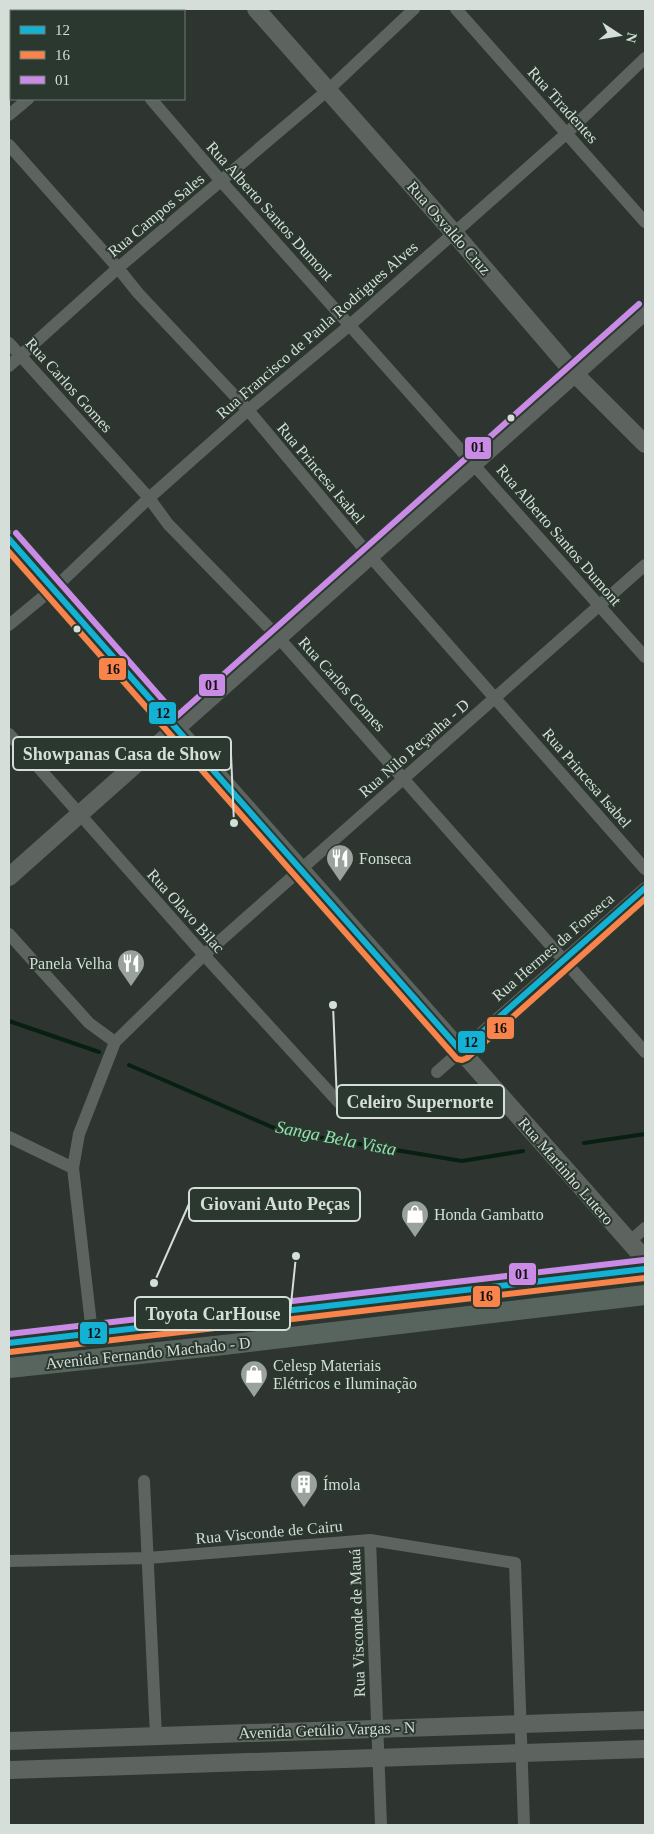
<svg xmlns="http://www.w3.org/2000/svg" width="654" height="1834" viewBox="0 0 654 1834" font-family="'Times New Roman',serif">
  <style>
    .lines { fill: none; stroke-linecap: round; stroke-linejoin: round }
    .stream { stroke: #072012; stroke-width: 4 }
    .street { stroke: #5d635f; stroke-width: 12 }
    .secondary { stroke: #5d635f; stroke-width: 18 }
    .primary { stroke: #58655e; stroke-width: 20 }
    .bus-1-casing { stroke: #2a382f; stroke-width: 10 }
    .bus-2-casing { stroke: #2a382f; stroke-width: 10 }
    .bus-3-casing { stroke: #2a382f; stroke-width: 10 }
    .bus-1 { stroke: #13b2d5; stroke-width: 6 }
    .bus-2 { stroke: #f8844c; stroke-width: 6 }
    .bus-3 { stroke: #ca8be6; stroke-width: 6 }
    .bus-dot { fill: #d5ded8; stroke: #2a382f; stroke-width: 2 }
    .labels { text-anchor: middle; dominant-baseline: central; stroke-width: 4; stroke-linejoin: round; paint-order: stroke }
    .street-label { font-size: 16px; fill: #d5ded8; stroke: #2a382f }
    .poi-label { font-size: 16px; fill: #d5ded8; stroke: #2a382f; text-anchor: start }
    .water-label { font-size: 18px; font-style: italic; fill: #92e2b0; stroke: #2a382f }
    .leader { fill: none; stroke: #d5ded8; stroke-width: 2 }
    .callout-dot { fill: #d5ded8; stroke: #2a382f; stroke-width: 2 }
    .callout { fill: #2a382f; stroke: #d5ded8; stroke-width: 2 }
    .callout-label { font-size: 18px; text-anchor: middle; font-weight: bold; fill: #d5ded8 }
    .line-badge { stroke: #2a382f; stroke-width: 2 }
    .pale-badge-label { font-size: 14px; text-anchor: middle; font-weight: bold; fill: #111 }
  </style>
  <rect width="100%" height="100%" fill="#2e3430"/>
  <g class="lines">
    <path class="stream" d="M 9,1021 L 99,1052
      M 129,1065 L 281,1131 L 462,1161 L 523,1151
      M 584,1143 L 645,1134"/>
    <path class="street" d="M 73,9 L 75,11
      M 456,9 L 645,222
      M 131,11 L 134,9
      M 151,99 L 221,181 L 645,657
      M 9,115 L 28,99
      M 9,145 L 118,268 L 138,293 L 248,410 L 370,556 L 645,869
      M 9,343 L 149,498 L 168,524 L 278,637 L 645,1052
      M 9,366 L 118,268 L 328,90 L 414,9
      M 9,625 L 62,581 L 149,498 L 248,410 L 350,325 L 567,133 L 645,58
      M 9,734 L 204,955 L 342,1106
      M 9,934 L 89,1023 L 115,1042
      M 437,1072 L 645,888
      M 9,1137 L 73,1168
      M 629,1242 L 645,1228
      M 92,1333 L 73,1168 L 79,1134 L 115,1042 L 204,955 L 645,565
      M 144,1481 L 156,1736
      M 370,1540 L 381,1825
      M 9,1561 L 148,1558 L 370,1540 L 515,1563 L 524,1825"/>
    <path class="secondary" d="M 256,9 L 454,233 L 574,373 L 645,444
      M 9,539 L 613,1223 L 643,1257 L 645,1263
      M 9,877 L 645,311
      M 9,1741 L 645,1720
      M 9,1770 L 645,1749"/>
    <path class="primary" d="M 9,1343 L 645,1269
      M 9,1368 L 224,1345 L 645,1295"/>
    <g class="bus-1-casing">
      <path id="bus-1" d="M 9,539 L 461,1051 L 645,888
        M 9,1343 L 645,1269"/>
    </g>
    <g class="bus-2-casing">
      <path id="bus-2" d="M 9,552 L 457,1059 L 462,1060 L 467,1058 L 645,899
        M 10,1352 L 645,1278"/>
    </g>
    <g class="bus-3-casing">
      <path id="bus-3" d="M 16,533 L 177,716 L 639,304
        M 9,1334 L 644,1260"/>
    </g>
    <use href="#bus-1" class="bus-1"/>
    <use href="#bus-2" class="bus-2"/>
    <use href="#bus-3" class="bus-3"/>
  </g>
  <defs>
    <g id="restaurant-pin" transform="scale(1.4375)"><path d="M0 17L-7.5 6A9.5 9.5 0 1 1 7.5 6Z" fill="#9ba29d" stroke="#2a382f"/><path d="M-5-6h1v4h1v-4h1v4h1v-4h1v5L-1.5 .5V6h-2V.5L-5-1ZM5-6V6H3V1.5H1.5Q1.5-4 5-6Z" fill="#fff"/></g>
    <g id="shop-pin" transform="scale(1.4375)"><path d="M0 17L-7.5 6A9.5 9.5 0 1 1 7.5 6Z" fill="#9ba29d" stroke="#2a382f"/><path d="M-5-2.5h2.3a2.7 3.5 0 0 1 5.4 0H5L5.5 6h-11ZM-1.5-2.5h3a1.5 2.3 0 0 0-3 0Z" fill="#fff"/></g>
    <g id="building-pin" transform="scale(1.4375)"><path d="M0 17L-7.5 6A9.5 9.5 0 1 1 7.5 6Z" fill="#9ba29d" stroke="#2a382f"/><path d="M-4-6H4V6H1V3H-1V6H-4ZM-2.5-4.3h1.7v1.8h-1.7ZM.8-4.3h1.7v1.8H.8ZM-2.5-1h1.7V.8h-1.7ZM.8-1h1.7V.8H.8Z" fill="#fff"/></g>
  </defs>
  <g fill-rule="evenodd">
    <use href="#restaurant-pin" x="340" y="858"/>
    <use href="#restaurant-pin" x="131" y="963"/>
    <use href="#shop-pin" x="415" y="1214"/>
    <use href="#shop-pin" x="254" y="1374"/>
    <use href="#building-pin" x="304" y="1484"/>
  </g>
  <g class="bus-dot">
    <circle cx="511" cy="418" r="4.5"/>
    <circle cx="77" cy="629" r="4.5"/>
  </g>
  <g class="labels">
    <g class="street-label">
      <text transform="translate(563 105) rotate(48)">Rua Tiradentes</text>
      <text transform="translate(270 211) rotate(48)">Rua Alberto Santos Dumont</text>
      <text transform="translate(156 215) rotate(-40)">Rua Campos Sales</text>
      <text transform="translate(449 228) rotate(49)">Rua Osvaldo Cruz</text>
      <text transform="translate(317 330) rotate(-41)">Rua Francisco de Paula Rodrigues Alves</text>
      <text transform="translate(69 385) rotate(48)">Rua Carlos Gomes</text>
      <text transform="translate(321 473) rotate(50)">Rua Princesa Isabel</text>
      <text transform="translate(559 535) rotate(49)">Rua Alberto Santos Dumont</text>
      <text transform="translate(342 684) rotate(48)">Rua Carlos Gomes</text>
      <text transform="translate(414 748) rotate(-41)">Rua Nilo Peçanha - D</text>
      <text transform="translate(587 778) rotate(49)">Rua Princesa Isabel</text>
      <text transform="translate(186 911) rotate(48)">Rua Olavo Bilac</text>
      <text transform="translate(553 947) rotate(-41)">Rua Hermes da Fonseca</text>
      <text transform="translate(566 1171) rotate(49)">Rua Martinho Lutero</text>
      <text transform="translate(148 1353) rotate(-6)">Avenida Fernando Machado - D</text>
      <text transform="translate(269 1532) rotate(-5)">Rua Visconde de Cairu</text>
      <text transform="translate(357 1623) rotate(-92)">Rua Visconde de Mauá</text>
      <text transform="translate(327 1730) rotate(-2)">Avenida Getúlio Vargas - N</text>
    </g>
    <g class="poi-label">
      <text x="359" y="858">Fonseca</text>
      <text x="112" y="963" text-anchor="end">Panela Velha</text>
      <text x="434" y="1214">Honda Gambatto</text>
      <text x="273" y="1365">Celesp Materiais<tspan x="273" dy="18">Elétricos e Iluminação</tspan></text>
      <text x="323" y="1484">Ímola</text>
    </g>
    <g class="water-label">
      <text transform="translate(336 1138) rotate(11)">Sanga Bela Vista</text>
    </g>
  </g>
  <path class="leader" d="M234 823L231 754M333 1005L337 1101M154 1283L189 1204M296 1256L290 1314"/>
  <g class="callout-dot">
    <circle cx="234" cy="823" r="5"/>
    <circle cx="333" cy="1005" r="5"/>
    <circle cx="154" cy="1283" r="5"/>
    <circle cx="296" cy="1256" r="5"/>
  </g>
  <g class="callout">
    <rect x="13" y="737" width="218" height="33" rx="5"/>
    <rect x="337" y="1085" width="167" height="33" rx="5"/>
    <rect x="189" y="1188" width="171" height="33" rx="5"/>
    <rect x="135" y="1297" width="155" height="33" rx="5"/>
  </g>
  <g class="callout-label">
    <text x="122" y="760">Showpanas Casa de Show</text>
    <text x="420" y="1108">Celeiro Supernorte</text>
    <text x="275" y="1210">Giovani Auto Peças</text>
    <text x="213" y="1320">Toyota CarHouse</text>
  </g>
  <g class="line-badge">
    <rect x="464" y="436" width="28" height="24" rx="5" fill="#ca8be6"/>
    <rect x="98" y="657" width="29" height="24" rx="5" fill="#f8844c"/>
    <rect x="198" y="673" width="28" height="24" rx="5" fill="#ca8be6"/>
    <rect x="148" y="701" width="29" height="24" rx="5" fill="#13b2d5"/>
    <rect x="486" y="1016" width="29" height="24" rx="5" fill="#f8844c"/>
    <rect x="457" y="1030" width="29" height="24" rx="5" fill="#13b2d5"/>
    <rect x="508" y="1262" width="29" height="24" rx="5" fill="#ca8be6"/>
    <rect x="472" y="1285" width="29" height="23" rx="5" fill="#f8844c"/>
    <rect x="79" y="1321" width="29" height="24" rx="5" fill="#13b2d5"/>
  </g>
  <g class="pale-badge-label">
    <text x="478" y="452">01</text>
    <text x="113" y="674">16</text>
    <text x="212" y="690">01</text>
    <text x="163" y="718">12</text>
    <text x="500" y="1033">16</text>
    <text x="471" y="1047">12</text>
    <text x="522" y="1279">01</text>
    <text x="486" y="1301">16</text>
    <text x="94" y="1338">12</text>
  </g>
  <rect width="654" height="1834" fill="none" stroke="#d5ded8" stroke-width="20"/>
  <rect x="10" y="10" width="175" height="90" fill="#2a382f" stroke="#6e7a73"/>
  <rect x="20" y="26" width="25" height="8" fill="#13b2d5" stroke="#6e7a73"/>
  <text x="55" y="35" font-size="15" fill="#d5ded8">12</text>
  <rect x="20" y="51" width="25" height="8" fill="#f8844c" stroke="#6e7a73"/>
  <text x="55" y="60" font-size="15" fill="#d5ded8">16</text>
  <rect x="20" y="76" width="25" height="8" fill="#ca8be6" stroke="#6e7a73"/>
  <text x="55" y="85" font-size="15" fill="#d5ded8">01</text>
  <g transform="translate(619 35) rotate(102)" stroke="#2a382f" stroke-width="4" paint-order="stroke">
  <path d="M0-4L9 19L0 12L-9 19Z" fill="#d5ded8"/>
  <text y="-8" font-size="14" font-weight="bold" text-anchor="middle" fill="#d5ded8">N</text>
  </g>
</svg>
